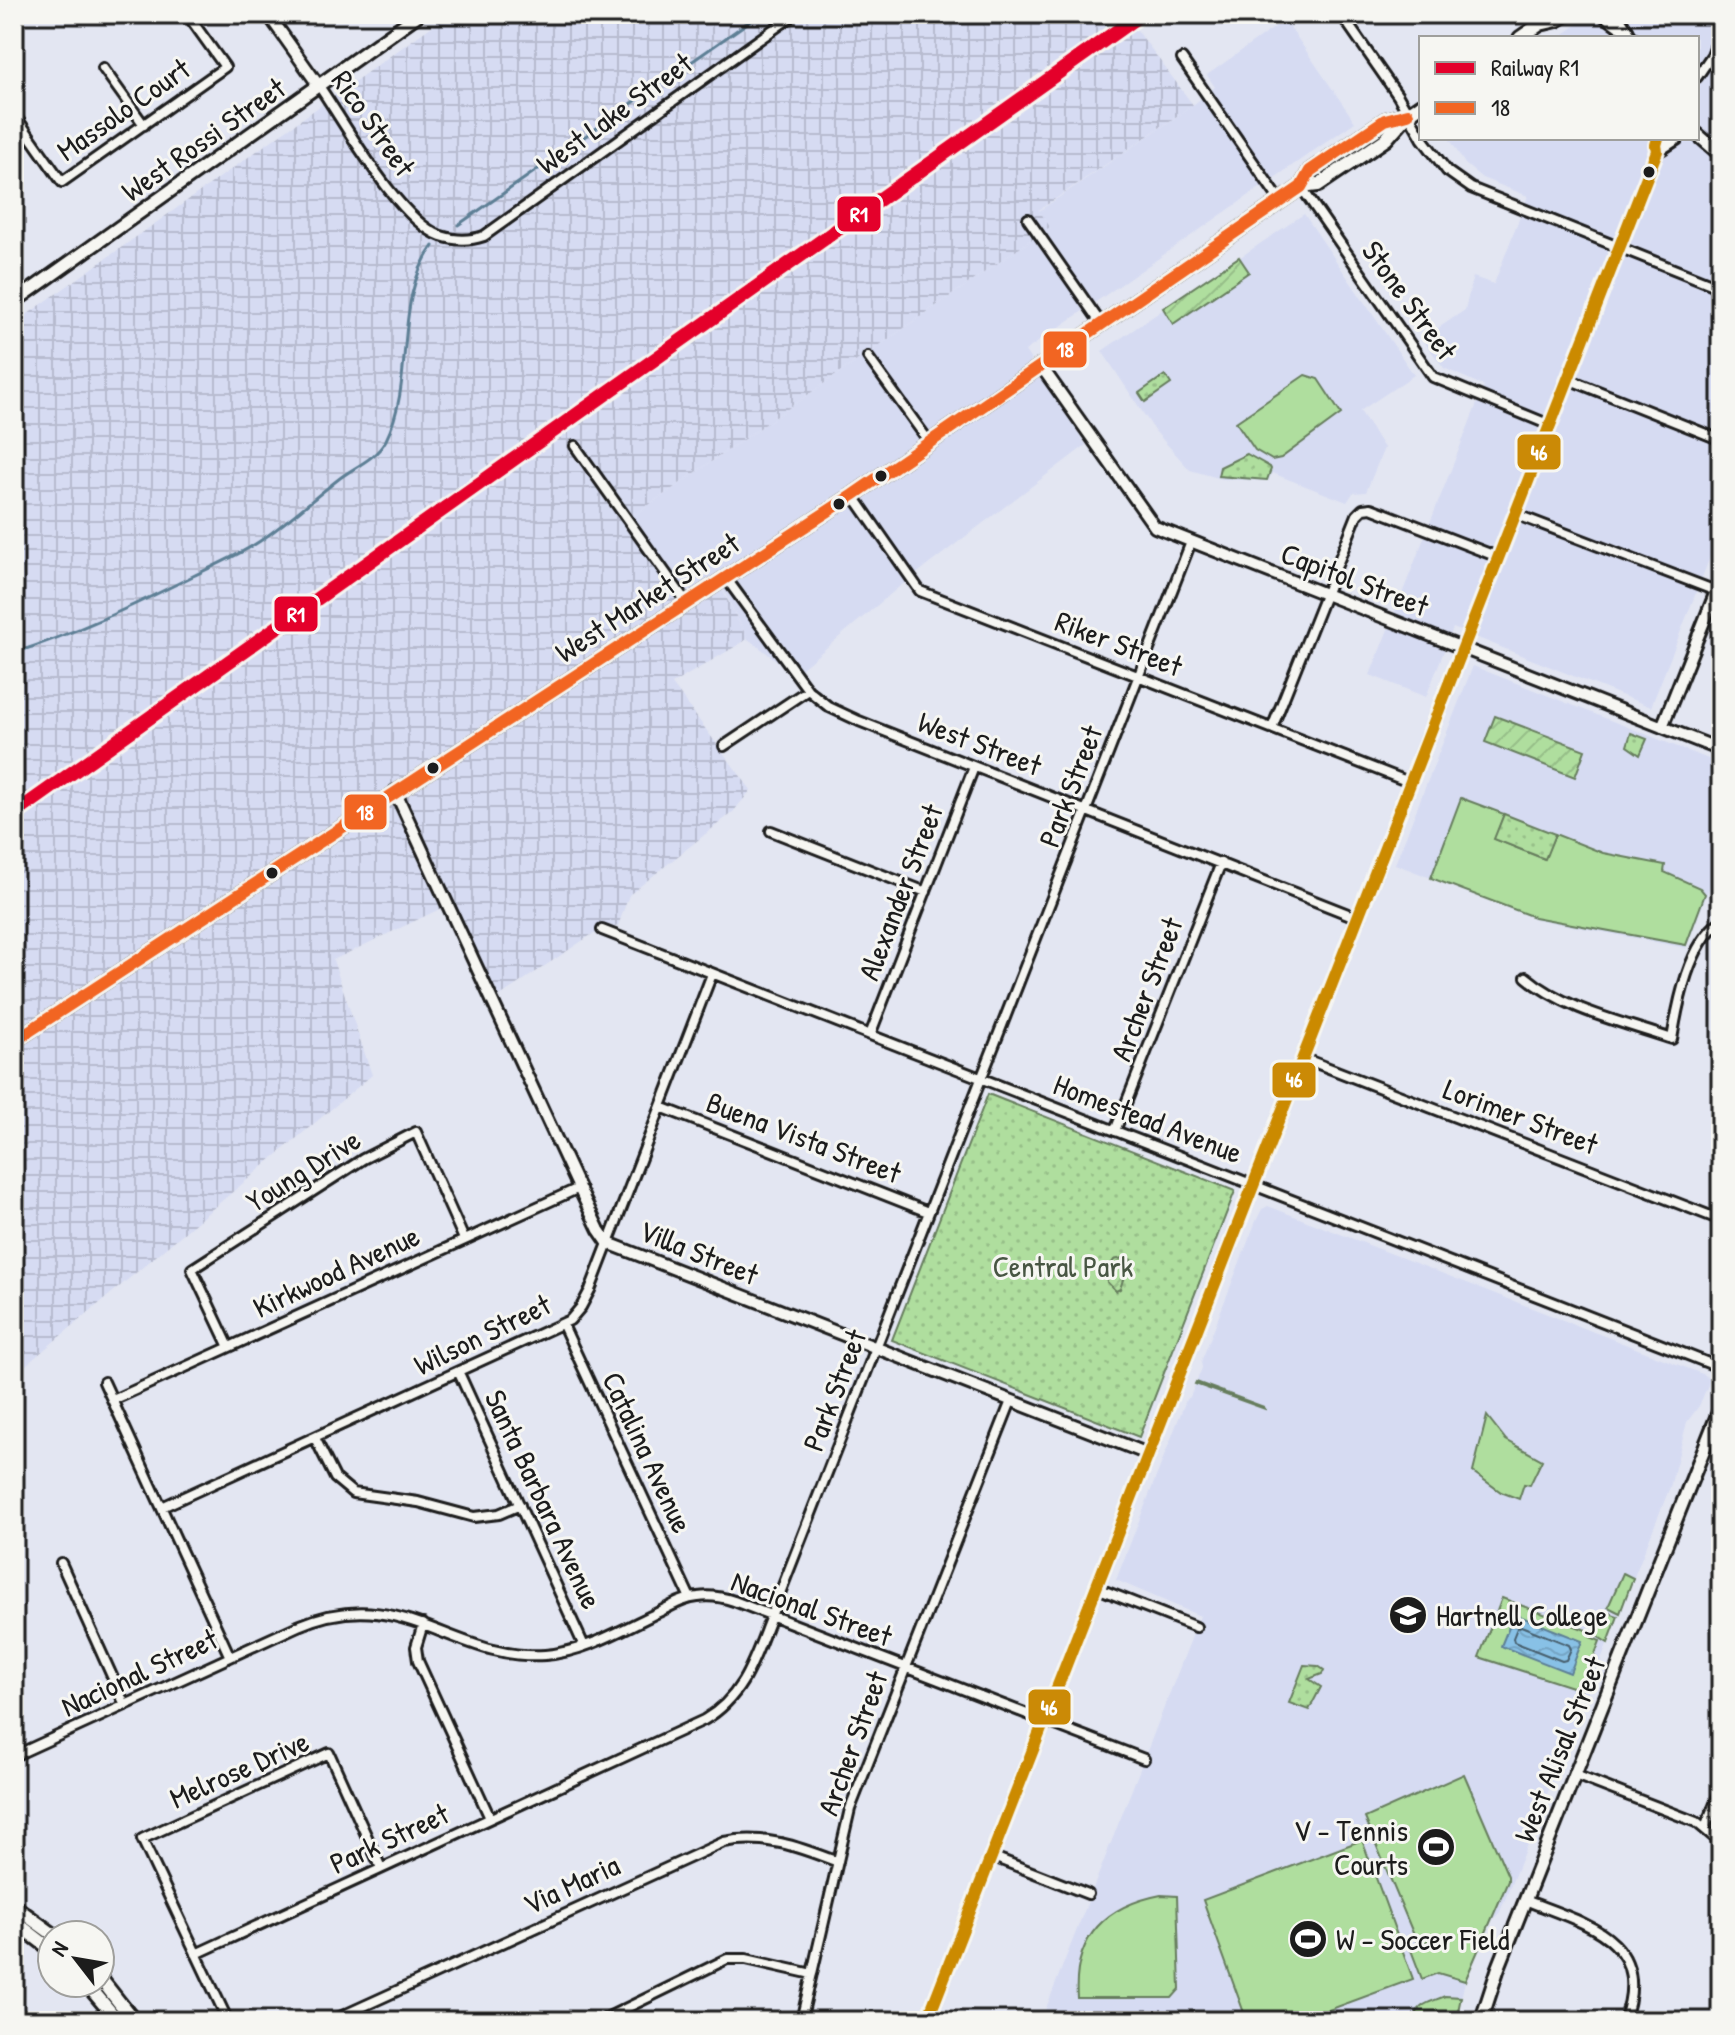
<svg xmlns="http://www.w3.org/2000/svg" width="1735" height="2035" viewBox="0 0 1735 2035" font-family="'Patrick Hand',sans-serif">
  <style>
    .built { fill: #d6dbf2 }
    .industrial { fill: url(#industrial-grid) }
    .grass { fill: #afde9e; stroke: #667d5d; stroke-width: 2 }
    .park { fill: url(#park-dots); stroke: #667d5d; stroke-width: 2 }
    .garden { fill: url(#garden-furrows); stroke: #667d5d; stroke-width: 2 }
    .water { fill: url(#water-waves); stroke: #5d7f95; stroke-width: 2 }
    .lines { fill: none; stroke-linecap: round; stroke-linejoin: round }
    .shore { stroke: #475e6d; stroke-width: 2 }
    .stream { stroke: #5d7f95; stroke-width: 3 }
    .minor-casing { stroke: #1c1c1c; stroke-width: 14 }
    .tertiary-casing { stroke: #1c1c1c; stroke-width: 16 }
    .secondary-casing { stroke: #1c1c1c; stroke-width: 17 }
    .primary-casing { stroke: #1c1c1c; stroke-width: 18 }
    .minor { stroke: #f6f6f2; stroke-width: 8 }
    .tertiary { stroke: #f6f6f2; stroke-width: 10 }
    .secondary { stroke: #f6f6f2; stroke-width: 11 }
    .primary { stroke: #f6f6f2; stroke-width: 12 }
    .bus-1-casing { stroke: #f6f6f2; stroke-width: 18 }
    .bus-2-casing { stroke: #f6f6f2; stroke-width: 18 }
    .bus-1 { stroke: #f26522; stroke-width: 12 }
    .bus-2 { stroke: #cb8a06; stroke-width: 12 }
    .rail-1-casing { stroke: #f6f6f2; stroke-width: 20 }
    .rail-1 { stroke: #e4002b; stroke-width: 14 }
    .bus-dot { fill: #1c1c1c; stroke: #f6f6f2; stroke-width: 3 }
    .labels { text-anchor: middle; dominant-baseline: central; stroke-width: 6; stroke-linejoin: round; paint-order: stroke }
    .street-label { font-size: 30px; fill: #1c1c1c; stroke: #f6f6f2 }
    .park-label { font-size: 30px; fill: #485643; stroke: #f6f6f2 }
    .poi-label { font-size: 30px; fill: #1c1c1c; stroke: #f6f6f2; text-anchor: start }
    .line-badge { stroke: #f6f6f2; stroke-width: 3 }
    .badge-label { font-size: 22px; text-anchor: middle; font-weight: bold; fill: #fff }
  </style>
  <defs>
    <pattern id="industrial-grid" width="8" height="8" patternUnits="userSpaceOnUse" patternTransform="scale(2)"><rect width="8" height="8" fill="#d6dbf2"/><path d="M0 4h8M4 0v8" fill="none" stroke="#b7bbcf"/></pattern>
    <pattern id="park-dots" width="8" height="8" patternUnits="userSpaceOnUse" patternTransform="scale(2)"><rect width="8" height="8" fill="#afde9e"/><path d="M2 2h.1M6 6h.1" fill="none" stroke="#96be88" stroke-width="1.8" stroke-linecap="round"/></pattern>
    <pattern id="garden-furrows" width="10" height="10" patternUnits="userSpaceOnUse" patternTransform="scale(2)"><rect width="10" height="10" fill="#afde9e"/><path d="M-1 1l2-2M0 10L10 0M9 11l2-2" fill="none" stroke="#96be88"/></pattern>
    <pattern id="water-waves" width="16" height="10" patternUnits="userSpaceOnUse" patternTransform="scale(2)"><rect width="16" height="10" fill="#88c1e6"/><path d="M0 5q4-4 8 0t8 0" fill="none" stroke="#75a5c5"/></pattern>
  </defs>
  <rect width="100%" height="100%" fill="#e3e6f2"/>
  <filter id="ink" filterUnits="userSpaceOnUse"><feTurbulence type="fractalNoise" baseFrequency=".0125" numOctaves="2"/><feDisplacementMap in="SourceGraphic" scale="16" xChannelSelector="R" yChannelSelector="G"/><feConvolveMatrix kernelMatrix="1 2 1 2 8 2 1 2 1" color-interpolation-filters="sRGB"/></filter>
  <g filter="url(#ink)">
    <path class="built" d="M 1604,14 L 1721,14 L 1721,529 L 1651,707 L 1453,628 L 1426,697 L 1370,675 L 1484,386 L 1444,368 L 1422,339 L 1465,310 L 1473,277 L 1494,284 L 1528,196 L 1482,178 L 1465,164 L 1449,138 L 1697,138 L 1697,38 L 1558,38 L 1581,22 L 1589,19 L 1597,21 Z
      M 1285,20 L 1355,122 L 1025,351 L 1086,445 L 899,587 L 795,674 L 748,639 L 717,578 L 688,594 L 630,518 L 1050,227 L 1039,211 L 1193,105 L 1215,87 L 1207,75 Z
      M 1304,214 L 1414,375 L 1360,411 L 1384,448 L 1366,492 L 1353,493 L 1347,502 L 1272,473 L 1268,481 L 1222,479 L 1190,470 L 1155,431 L 1102,351 Z
      M 1473,666 L 1721,764 L 1721,858 L 1686,948 L 1536,919 L 1395,864 Z
      M 1268,1206 L 1705,1375 L 1709,1379 L 1708,1385 L 1699,1406 L 1687,1422 L 1670,1487 L 1500,1912 L 1489,1924 L 1465,1981 L 1456,2021 L 1041,2021 L 1200,1616 L 1116,1580 L 1186,1400 L 1190,1397 L 1202,1368 L 1201,1362 L 1256,1221 L 1262,1209 Z"/>
    <path class="industrial" d="M 449,14 L 1125,14 L 1193,105 L 1039,210 L 1050,227 L 630,518 L 688,594 L 716,578 L 748,639 L 672,684 L 751,790 L 733,812 L 629,895 L 618,926 L 591,935 L 500,996 L 444,907 L 333,960 L 372,1075 L 14,1375 L 14,324 Z"/>
    <path class="grass" d="M 1305,375 L 1318,379 L 1341,414 L 1281,458 L 1272,460 L 1255,450 L 1236,422 Z
      M 1461,798 L 1504,814 L 1495,839 L 1544,859 L 1555,834 L 1603,853 L 1665,865 L 1664,872 L 1700,888 L 1705,894 L 1686,945 L 1534,917 L 1431,878 Z
      M 1196,1382 L 1264,1407 L 1265,1409 L 1195,1384 Z
      M 1487,1416 L 1506,1440 L 1542,1460 L 1530,1485 L 1524,1484 L 1519,1499 L 1501,1492 L 1473,1472 Z
      M 1623,1573 L 1633,1578 L 1620,1613 L 1608,1607 Z
      M 1502,1598 L 1591,1632 L 1590,1637 L 1600,1641 L 1581,1690 L 1479,1657 Z
      M 1606,1612 L 1618,1616 L 1608,1643 L 1597,1636 Z
      M 1464,1774 L 1508,1876 L 1508,1881 L 1465,1981 L 1438,1973 L 1422,1979 L 1411,1950 L 1444,1934 L 1418,1945 L 1365,1818 Z
      M 1362,1840 L 1413,1979 L 1299,2021 L 1247,2021 L 1203,1900 Z
      M 1161,1895 L 1177,1896 L 1180,1989 L 1172,1998 L 1077,1998 C 1073,1938 1104,1906 1161,1895 Z
      M 1445,1996 L 1461,1997 L 1456,2021 L 1416,2021 C 1414,2004 1432,2002 1445,1996 Z"/>
    <path class="park" d="M 1165,375 L 1171,384 L 1145,402 L 1139,393 Z
      M 1247,454 L 1270,467 L 1271,469 L 1267,480 L 1218,476 L 1220,467 Z
      M 1631,733 L 1647,739 L 1640,755 L 1627,746 Z
      M 1504,814 L 1555,834 L 1545,859 L 1494,839 Z
      M 988,1094 L 1235,1191 L 1139,1437 L 892,1340 Z
      M 1304,1665 L 1318,1666 L 1324,1670 L 1322,1674 L 1309,1679 L 1321,1687 L 1309,1710 L 1289,1703 Z"/>
    <path class="garden" d="M 1239,257 L 1249,272 L 1173,324 L 1163,308 Z
      M 1495,716 L 1585,750 L 1575,777 L 1485,742 Z
      M 1127,1257 L 1131,1260 L 1131,1264 L 1127,1267 L 1120,1289 L 1116,1291 L 1107,1282 L 1107,1270 L 1114,1260 Z"/>
    <path class="water" d="M 1514,1614 L 1582,1641 L 1570,1673 L 1501,1646 Z"/>
    <g class="lines">
      <path class="shore" d="M 1521,1626 L 1569,1645 L 1571,1649 L 1566,1660 L 1562,1661 L 1514,1642 L 1513,1638 L 1517,1628 Z"/>
      <path class="stream" d="M 458,225 L 760,14
        M 14,653 C 76,633 135,605 193,576 C 217,564 242,554 263,539 C 290,520 314,498 340,478 C 356,466 376,459 386,440 C 416,379 392,302 433,246"/>
      <g class="minor-casing">
        <path id="minor" d="M 1341,14 L 1398,96 L 1421,136
          M 1182,59 L 1281,202
          M 103,68 L 144,125
          M 1697,77 L 1712,55 L 1721,31
          M 319,86 C 346,125 398,220 441,236 C 457,241 469,241 484,236 L 795,14
          M 14,114 L 62,182 L 225,67 L 187,14
          M 1422,138 L 1447,171 L 1471,188 L 1721,288
          M 1301,187 L 1433,377 L 1550,425
          M 1028,219 L 1102,325
          M 868,357 L 930,443
          M 1568,379 L 1721,440
          M 575,446 L 687,603
          M 853,495 L 920,591 L 1409,782
          M 1515,514 L 1716,591
          M 726,578 L 808,690 L 829,707 L 859,721 L 1358,918
          M 1272,728 L 1357,515 L 1363,509 L 1371,508 L 1498,557
          M 724,746 L 808,690
          M 771,831 L 926,892
          M 602,930 L 1721,1368
          M 1526,977 C 1565,1010 1623,1022 1672,1039 C 1678,1003 1689,943 1721,921
          M 870,1035 L 974,767
          M 1303,1058 L 1721,1220
          M 661,1107 L 928,1212
          M 1115,1131 L 1221,863
          M 563,1325 L 690,1598
          M 229,1347 L 192,1269 L 363,1159 L 416,1132 L 464,1239
          M 459,1373 L 584,1646
          M 104,1382 L 230,1657
          M 113,1400 L 579,1188
          M 315,1438 L 335,1478 L 353,1493 L 418,1502 L 474,1517 L 499,1514 L 520,1505
          M 162,1507 L 570,1320 L 581,1307 L 590,1290 L 712,974
          M 61,1563 L 125,1705
          M 1097,1588 L 1196,1627
          M 423,1624 L 416,1647 L 418,1661 L 490,1818
          M 14,1756 L 298,1626 C 403,1581 451,1661 545,1655 C 585,1652 623,1629 659,1612 C 671,1606 684,1598 698,1597 C 711,1595 722,1597 734,1601 L 1144,1759
          M 1575,1775 L 1696,1822 L 1721,1843
          M 1705,1828 L 1721,1789
          M 991,1856 L 1088,1894
          M 1525,1900 C 1586,1924 1654,1939 1624,2021
          M 196,1954 L 704,1720 C 740,1699 752,1666 766,1629 L 1191,542
          M 228,2021 L 142,1839 L 329,1753 L 381,1868
          M 331,2021 L 724,1842 C 767,1834 799,1847 838,1862
          M 600,2021 L 727,1959 L 746,1959 L 812,1974
          M 801,2021 L 850,1809 L 1011,1401"/>
      </g>
      <g class="tertiary-casing">
        <path id="tertiary" d="M 268,14 L 319,86
          M 1041,366 L 1155,527 L 1721,750
          M 1662,727 L 1721,579
          M 395,791 L 579,1188 L 599,1230 L 608,1243 L 1148,1454
          M 927,2021 L 1657,151 L 1656,145 L 1658,138"/>
      </g>
      <g class="secondary-casing">
        <path id="secondary" d="M 1616,14 L 1631,38
          M 1697,134 L 1721,155
          M 1657,151 L 1677,138
          M 14,302 L 419,14
          M 1481,2021 L 1498,1969 L 1721,1406"/>
      </g>
      <g class="primary-casing">
        <path id="primary" d="M 1604,14 L 1626,30
          M 1520,38 L 1540,24 L 1557,20 L 1567,14
          M 1301,187 L 1318,185 L 1386,139 L 1408,114 L 1421,105
          M 14,1041 L 853,495 L 1301,187 L 1310,171 L 1385,120 L 1408,114
          M 14,1906 L 54,1935
          M 14,1921 L 52,1950
          M 100,1978 L 134,2021
          M 86,1983 L 118,2021"/>
      </g>
      <use href="#minor" class="minor"/>
      <use href="#tertiary" class="tertiary"/>
      <use href="#secondary" class="secondary"/>
      <use href="#primary" class="primary"/>
      <g class="bus-1-casing">
        <path id="bus-1" d="M 14,1041 L 853,495 L 1301,187 L 1310,171 L 1385,120 L 1408,114"/>
      </g>
      <g class="bus-2-casing">
        <path id="bus-2" d="M 927,2021 L 1657,151 L 1656,145 L 1658,138"/>
      </g>
      <use href="#bus-1" class="bus-1"/>
      <use href="#bus-2" class="bus-2"/>
      <g class="rail-1-casing">
        <path id="rail-1" d="M 14,814 L 1141,14"/>
      </g>
      <use href="#rail-1" class="rail-1"/>
    </g>
  </g>
  <defs>
    <g id="university-disc" transform="scale(2)"><circle r="9.5" fill="#1c1c1c" stroke="#f6f6f2"/><path d="M0-5L7-2L0 1L-7-2ZM-4 1L0 2.5L4 1V4Q0 6-4 4Z" fill="#fff"/></g>
    <g id="stadium-disc" transform="scale(2)"><circle r="9.5" fill="#1c1c1c" stroke="#f6f6f2"/><path d="M0-5a6.5 5 0 1 0 0 10a6.5 5 0 1 0 0-10ZM-3.5-1.8h7v3.6h-7Z" fill="#fff"/></g>
  </defs>
  <g fill-rule="evenodd">
    <use href="#university-disc" x="1408" y="1615"/>
    <use href="#stadium-disc" x="1436" y="1847"/>
    <use href="#stadium-disc" x="1308" y="1939"/>
  </g>
  <g class="bus-dot">
    <circle cx="1649" cy="172" r="7"/>
    <circle cx="881" cy="476" r="7"/>
    <circle cx="839" cy="504" r="7"/>
    <circle cx="433" cy="768" r="7"/>
    <circle cx="272" cy="873" r="7"/>
  </g>
  <g class="labels">
    <g class="street-label">
      <text transform="translate(123 109) rotate(-35)">Massolo Court</text>
      <text transform="translate(614 113) rotate(-36)">West Lake Street</text>
      <text transform="translate(374 123) rotate(55)">Rico Street</text>
      <text transform="translate(203 139) rotate(-35)">West Rossi Street</text>
      <text transform="translate(1410 300) rotate(54)">Stone Street</text>
      <text transform="translate(1355 579) rotate(21)">Capitol Street</text>
      <text transform="translate(647 597) rotate(-33)">West Market Street</text>
      <text transform="translate(1119 643) rotate(21)">Riker Street</text>
      <text transform="translate(980 743) rotate(21)">West Street</text>
      <text transform="translate(1070 786) rotate(-69)">Park Street</text>
      <text transform="translate(900 892) rotate(-69)">Alexander Street</text>
      <text transform="translate(1146 989) rotate(-69)">Archer Street</text>
      <text transform="translate(1521 1116) rotate(21)">Lorimer Street</text>
      <text transform="translate(1148 1118) rotate(21)">Homestead Avenue</text>
      <text transform="translate(804 1137) rotate(21)">Buena Vista Street</text>
      <text transform="translate(303 1170) rotate(-32)">Young Drive</text>
      <text transform="translate(699 1252) rotate(22)">Villa Street</text>
      <text transform="translate(336 1271) rotate(-25)">Kirkwood Avenue</text>
      <text transform="translate(482 1334) rotate(-26)">Wilson Street</text>
      <text transform="translate(834 1390) rotate(-69)">Park Street</text>
      <text transform="translate(648 1452) rotate(65)">Catalina Avenue</text>
      <text transform="translate(544 1499) rotate(65)">Santa Barbara Avenue</text>
      <text transform="translate(812 1608) rotate(20)">Nacional Street</text>
      <text transform="translate(139 1672) rotate(-25)">Nacional Street</text>
      <text transform="translate(852 1743) rotate(-70)">Archer Street</text>
      <text transform="translate(1559 1749) rotate(-68)">West Alisal Street</text>
      <text transform="translate(239 1769) rotate(-24)">Melrose Drive</text>
      <text transform="translate(389 1838) rotate(-25)">Park Street</text>
      <text transform="translate(571 1884) rotate(-25)">Via Maria</text>
    </g>
    <g class="park-label">
      <text x="1063" y="1266">Central Park</text>
    </g>
    <g class="poi-label">
      <text x="1436" y="1615">Hartnell College</text>
      <text x="1408" y="1830" text-anchor="end">V - Tennis<tspan x="1408" dy="34">Courts</tspan></text>
      <text x="1336" y="1939">W - Soccer Field</text>
    </g>
  </g>
  <g class="line-badge">
    <rect x="836" y="195" width="46" height="38" rx="8" fill="#e4002b"/>
    <rect x="1042" y="330" width="46" height="39" rx="8" fill="#f26522"/>
    <rect x="1516" y="433" width="46" height="38" rx="8" fill="#cb8a06"/>
    <rect x="273" y="595" width="46" height="38" rx="8" fill="#e4002b"/>
    <rect x="343" y="793" width="45" height="38" rx="8" fill="#f26522"/>
    <rect x="1271" y="1061" width="46" height="38" rx="8" fill="#cb8a06"/>
    <rect x="1027" y="1688" width="45" height="38" rx="8" fill="#cb8a06"/>
  </g>
  <g class="badge-label">
    <text x="859" y="222">R1</text>
    <text x="1065" y="357">18</text>
    <text x="1539" y="460">46</text>
    <text x="296" y="622">R1</text>
    <text x="365" y="820">18</text>
    <text x="1294" y="1087">46</text>
    <text x="1049" y="1715">46</text>
  </g>
  <rect width="1735" height="2035" fill="none" stroke="#f6f6f2" stroke-width="48"/>
  <rect x="24" y="24" width="1687" height="1987" fill="none" stroke="#1c1c1c" stroke-width="3" filter="url(#ink)"/>
  <rect x="1419" y="36" width="280" height="104" fill="#f6f6f2" stroke="#9f9f9c" stroke-width="2"/>
  <rect x="1435" y="62" width="40" height="12" fill="#e4002b" stroke="#9f9f9c" stroke-width="2"/>
  <text x="1491" y="76" font-size="24" fill="#1c1c1c">Railway R1</text>
  <rect x="1435" y="102" width="40" height="12" fill="#f26522" stroke="#9f9f9c" stroke-width="2"/>
  <text x="1491" y="116" font-size="24" fill="#1c1c1c">18</text>
  <g transform="translate(76 1959) rotate(301)"><circle r="38" fill="#f6f6f2" stroke="#9f9f9c" stroke-width="2"/>
  <path d="M0-6L14 30L0 20L-14 30Z" fill="#1c1c1c"/>
  <text y="-12" font-size="22" font-weight="bold" text-anchor="middle" fill="#1c1c1c">N</text>
  </g>
</svg>
